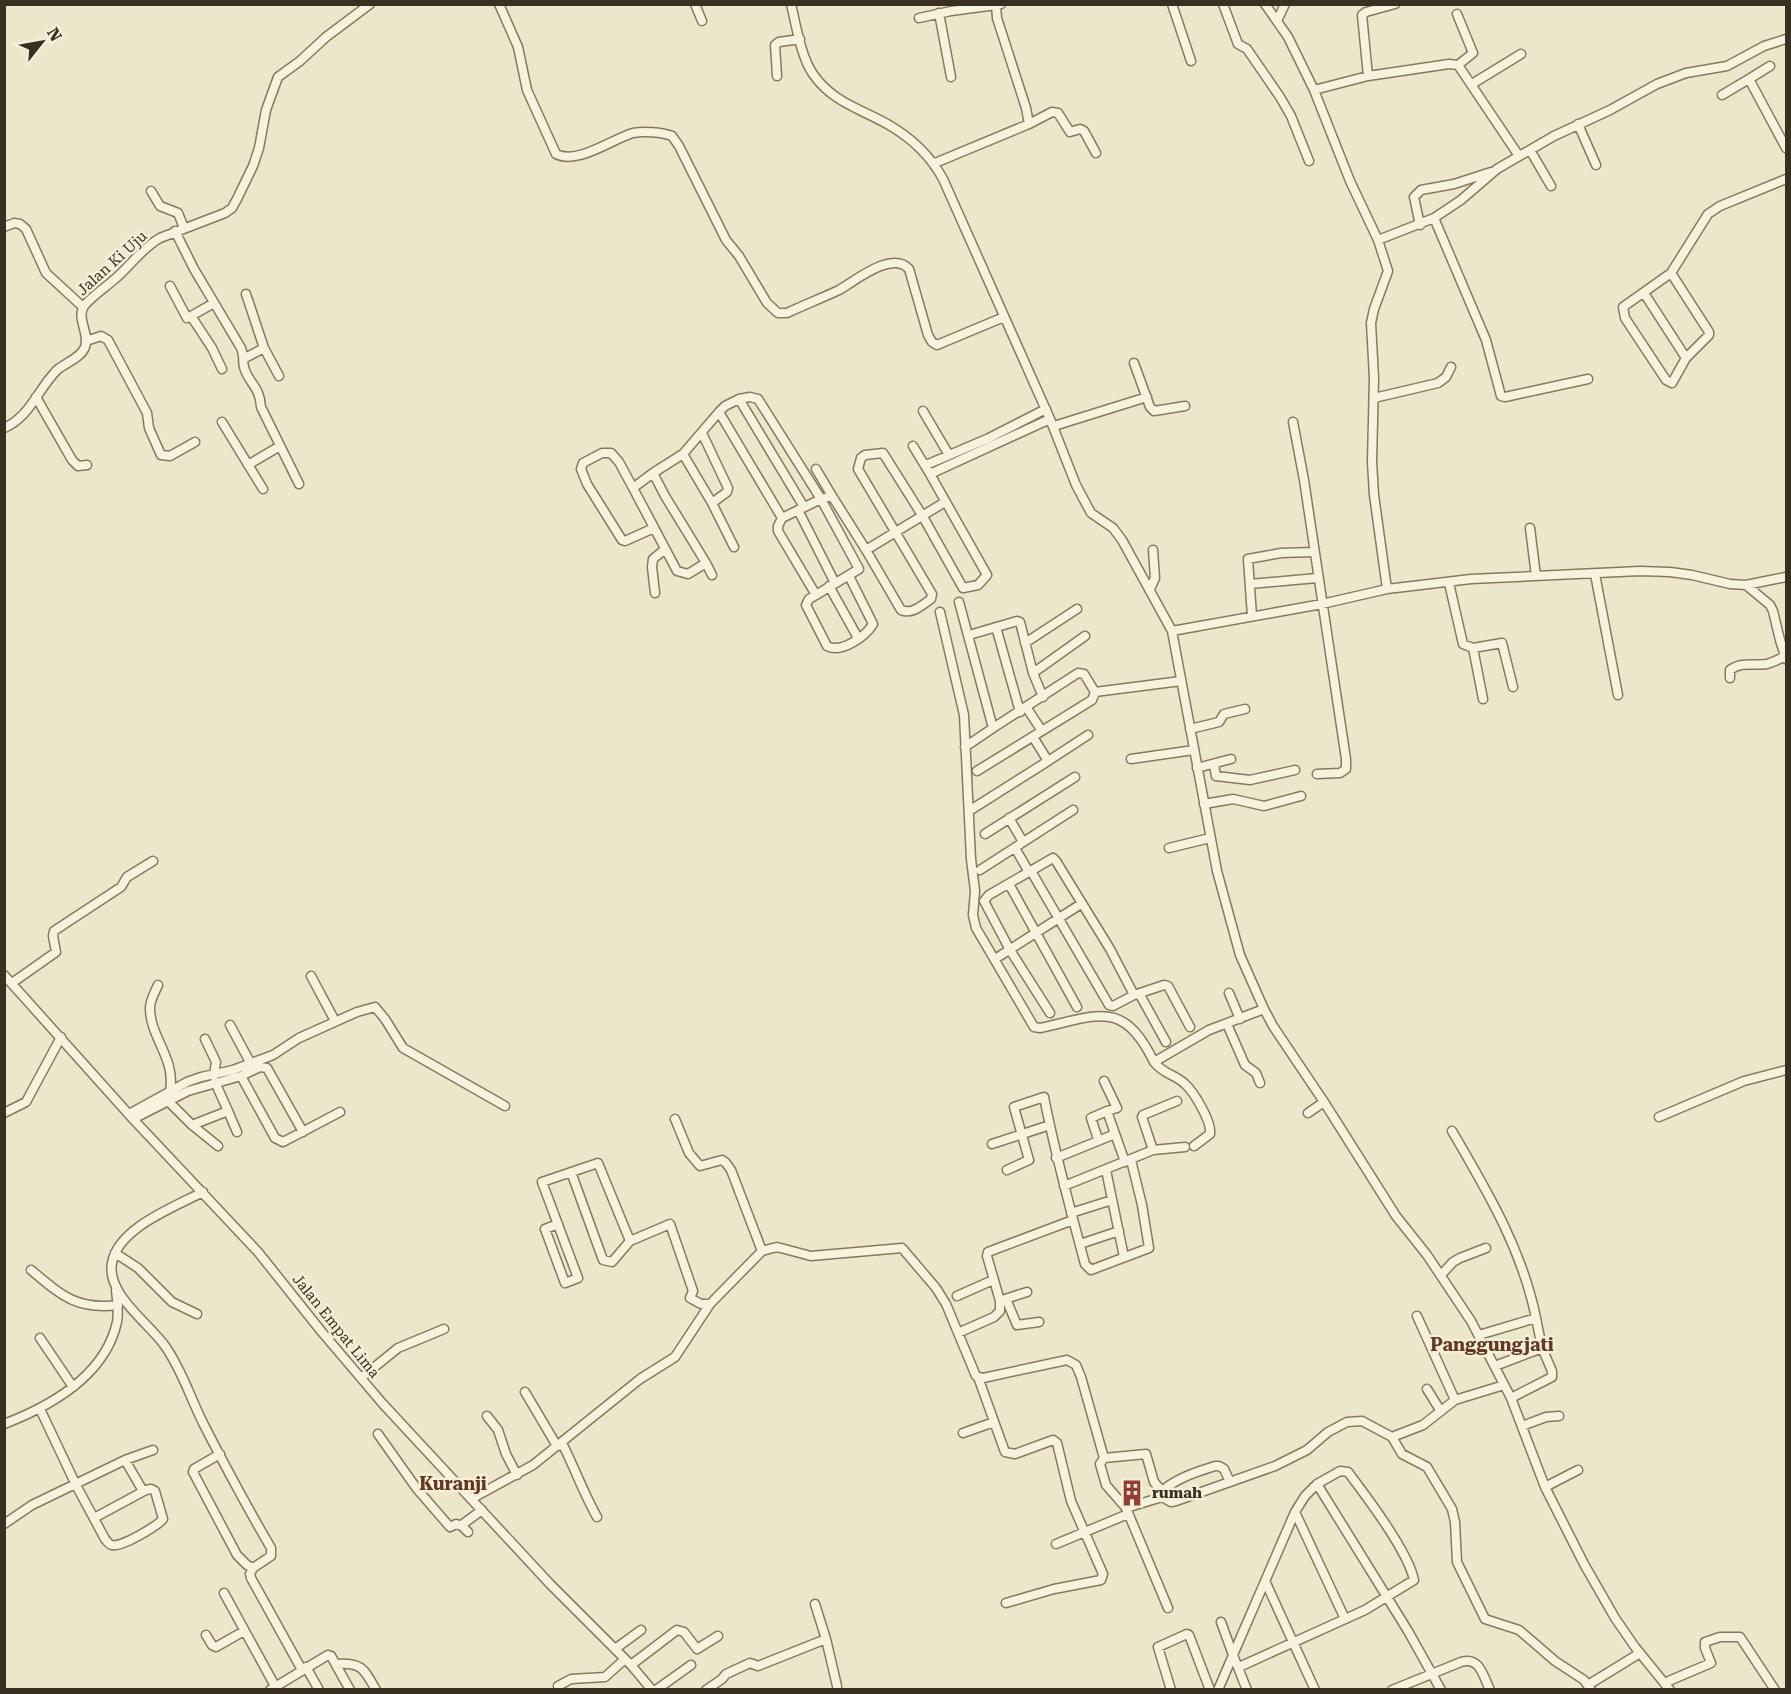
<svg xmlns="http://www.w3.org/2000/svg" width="1791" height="1694" viewBox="0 0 1791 1694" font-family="'Roboto Serif',serif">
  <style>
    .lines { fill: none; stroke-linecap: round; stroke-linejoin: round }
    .minor-casing { stroke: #88795f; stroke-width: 11 }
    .minor { stroke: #f7f2dd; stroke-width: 8 }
    .labels { text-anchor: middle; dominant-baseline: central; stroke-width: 5; stroke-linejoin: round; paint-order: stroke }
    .street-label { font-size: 15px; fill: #393022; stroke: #f4efd9 }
    .poi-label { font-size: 15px; font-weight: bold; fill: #393022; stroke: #f4efd9; text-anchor: start }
    .quarter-label { font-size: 18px; font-weight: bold; fill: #633824; stroke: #f4efd9 }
  </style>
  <rect width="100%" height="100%" fill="#ece6ca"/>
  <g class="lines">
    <g class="minor-casing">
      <path id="minor" d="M 499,4 L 518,47 L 527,90 L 556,154 C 578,165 612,139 633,133 C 644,131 661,132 672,136 L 679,146 L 726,240 L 739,256 L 767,303 L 778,313 L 787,313 C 804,305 822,298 839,290 C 855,281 892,250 909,269 L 928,335 L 932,342 L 937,345 L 1004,317
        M 695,4 L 702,21
        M 791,4 C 796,25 801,57 813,74 C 832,102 861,109 889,125 C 913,139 930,155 943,179 L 1050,419 L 1076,485 L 1091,513 L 1113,528 L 1122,540 L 1172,631 L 1217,871 L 1240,955 L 1264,1009 L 1273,1026 L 1324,1102 L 1396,1216 L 1427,1255 L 1471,1321 L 1511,1398 L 1545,1487 L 1584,1564 L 1615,1618 L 1635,1647 L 1670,1690
        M 1172,4 L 1191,61
        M 1223,4 L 1238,44 L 1247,49 L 1280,97 L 1291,116 L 1309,161
        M 1265,4 L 1288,37 L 1314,90 L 1350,181 L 1378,240 L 1388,271 L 1374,309 L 1371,323 L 1374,378 L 1372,462 L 1374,495 L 1387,589
        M 939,13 L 951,77
        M 1457,14 L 1473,53 L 1458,65
        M 919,18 L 951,11 L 996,5
        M 1277,21 L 1285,4
        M 777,76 L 775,45 L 779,42 L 800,39
        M 1368,76 L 1362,15 L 1366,12 L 1395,4
        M 1749,79 L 1770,66
        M 1472,84 L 1521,54
        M 1314,90 L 1368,76 L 1449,64 L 1458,65 L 1519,156
        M 1722,95 L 1749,79 L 1786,148
        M 1029,124 L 1052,112 L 1058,113 L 1070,132 L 1080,129 L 1084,131 L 1096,153
        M 1578,124 L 1596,165
        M 1530,150 L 1551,186
        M 935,163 L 1029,124 L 1026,108 L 997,18 L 996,5 L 1001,4
        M 151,191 L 160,206 L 178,213 L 184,228
        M 1434,218 L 1486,340 L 1501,396 L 1505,397 L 1588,379
        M 1420,225 L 1414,197 L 1421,190 L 1454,184 L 1491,172
        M 4,227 L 14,223 L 20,224 L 26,229 L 46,273 L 83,307
        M 175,231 L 194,269 L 241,348 C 245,358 242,359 244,367 C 248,383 260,386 261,407 L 299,484
        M 1378,240 L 1434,218 L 1461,200 L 1497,169 L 1554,136 L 1610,110 L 1657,84 L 1686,73 L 1727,66 L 1764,46 L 1786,39
        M 1671,273 L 1709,332 L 1709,335 L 1686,358 L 1672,383 L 1666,380 L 1625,318 L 1623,307 L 1671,273 L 1708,214 L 1720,206 L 1786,179
        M 170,286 L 187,318 L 191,316
        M 1644,293 L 1686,358
        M 246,294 L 264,348
        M 214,303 L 191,316 L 212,348 L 222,369
        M 86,341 L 101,336 L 108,340 L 147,413 L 149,428 L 161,455 L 170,456 L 195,442
        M 245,358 L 264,348 L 279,376
        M 1134,363 L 1150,407 L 1154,411 L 1185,406
        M 36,397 L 72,460 L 78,466 L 87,465
        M 1374,398 L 1438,383 L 1446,377 L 1451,367
        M 739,399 L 750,397 L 758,399 L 821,499 L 859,569 L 816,595 L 778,531 L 778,526 L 782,518
        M 923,411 L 949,455
        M 719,412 L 725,406 L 739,399 L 804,507
        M 222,422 L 263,489
        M 1293,422 L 1304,480 L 1346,759 L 1346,769 L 1340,773 L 1317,774
        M 1054,426 L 1147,397
        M 4,428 C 30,417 38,389 57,370 C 65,363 81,358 85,347 C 90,334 76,318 84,306 C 92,296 106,287 116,278 C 131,265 142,248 160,238 L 225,213 L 232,208 L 237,199 L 253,166 L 259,148 L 266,110 L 278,77 L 300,61 L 326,37 L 370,4
        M 702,433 L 728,488 L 727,492 L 712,503 L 683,454 L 719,412 L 782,518 L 821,499 L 832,496 L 866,550 L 945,502
        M 248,465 L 280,446
        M 926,465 L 989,438 L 1046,409
        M 816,469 L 832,496
        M 653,473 L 633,488 L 677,571 L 688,574 L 706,563 L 665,496 L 653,473 L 683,454
        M 930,474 L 1050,419
        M 633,488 L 619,462 L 611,453 L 602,453 L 583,463 L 581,469 L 587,484 L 622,540 L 625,541 L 654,528
        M 712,503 L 734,547
        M 798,510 L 835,583
        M 1530,528 L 1536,576
        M 866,550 L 901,610 C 912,615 922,605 931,599 L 932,594 L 858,469 L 861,458 L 865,455 L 883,453 L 922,515 L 963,588 L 978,585 L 987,575 L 930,474 L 913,446
        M 706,563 L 712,575
        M 1595,574 L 1618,695
        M 1449,583 L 1463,644 L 1473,648 L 1502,643 L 1513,687
        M 1250,584 L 1317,578
        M 1746,585 L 1770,605 L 1773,611 L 1780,640 L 1786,659
        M 829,586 L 858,638
        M 1150,589 L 1155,578 L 1153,550
        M 655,593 L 652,567 L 653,559 L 664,550
        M 816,595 L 809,599 L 806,605 L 827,646 C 841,654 866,636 873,624 L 849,576
        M 959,602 L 993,728 L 965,747
        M 940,612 L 964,715 L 971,859 L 975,891 L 973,915 L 976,928 L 1034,1027 L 1040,1028 C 1097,1016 1123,998 1154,1062
        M 1252,616 L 1248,559 L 1281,553 L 1314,552
        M 996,627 L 1020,712
        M 1172,631 L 1322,604 L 1387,589 L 1471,579 L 1640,571 L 1670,572 L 1692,575 L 1730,584 L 1746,585 L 1786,577
        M 969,635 L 1017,621 L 1020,622 L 1033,673 L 1043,697
        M 1025,643 L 1077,609
        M 1473,648 L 1483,699
        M 1033,673 L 1085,636
        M 1730,678 L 1730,670 C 1742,661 1754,666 1767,664 C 1773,662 1780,659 1785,656
        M 1095,692 L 1181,681
        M 1026,707 L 1042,731
        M 1190,729 L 1219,722 L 1224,714 L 1245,709
        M 1131,759 L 1194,750
        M 1048,761 L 1088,735
        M 1214,765 L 1216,776 L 1250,780 L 1295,770
        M 1197,768 L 1231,759
        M 977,771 L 1092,700 L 1095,692 L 1084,674 L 1078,673 L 993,728
        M 1204,804 L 1233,799 L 1264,806 L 1301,796
        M 969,811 L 1048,761 L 1033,737
        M 1009,818 L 1023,842
        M 985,834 L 1075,777
        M 1015,848 L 1029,872
        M 1169,848 L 1210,838
        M 980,870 L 1073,810
        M 1031,871 L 1109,1005 L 1113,1006 L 1134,995
        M 1009,884 L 1077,1007
        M 995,959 L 1081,904
        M 4,975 L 133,1119 L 258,1252 L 321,1331 L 383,1404 L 550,1584 L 631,1665 L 652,1690
        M 311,976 L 335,1021
        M 12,983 L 56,952 L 53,936 L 54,931 L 121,887 L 127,877 L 153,861
        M 158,985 C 155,992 150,1000 150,1008 C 150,1038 176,1058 170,1091
        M 1229,993 L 1240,1019
        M 1140,995 L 1166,1042
        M 1050,1013 L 1010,950 L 984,901 L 989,895 L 1053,858 L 1056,861 L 1110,949 L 1134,995 L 1164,985 L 1168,986 L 1190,1027
        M 1227,1024 L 1245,1065 L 1256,1073 L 1260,1083
        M 230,1025 L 251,1064
        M 205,1039 L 216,1062 L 214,1075
        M 241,1076 L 275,1138 L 283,1142 L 340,1112
        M 1104,1081 L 1117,1108 L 1107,1111
        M 167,1100 L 192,1125 L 228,1111 L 215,1082
        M 228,1111 L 237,1132
        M 4,1113 L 26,1102 L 61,1037
        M 1308,1113 L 1324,1102
        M 129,1114 L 187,1082 L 201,1077 L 233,1070 L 273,1055 L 299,1038 L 357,1012 L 375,1007 L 385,1019 L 403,1048 L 505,1106
        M 1659,1117 L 1744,1081 L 1786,1070
        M 133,1119 L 188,1091 L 241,1076 L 260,1067 L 267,1068 L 303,1132
        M 675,1119 L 689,1153 L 700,1166 L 722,1160 L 726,1163 L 731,1170 L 762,1251
        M 192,1125 L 218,1146
        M 1452,1131 C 1487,1191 1522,1249 1536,1318 L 1479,1335
        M 1098,1139 L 1091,1118 L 1107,1111 L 1125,1162
        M 992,1144 L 1050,1125
        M 1194,1146 L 1210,1134 C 1212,1122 1194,1092 1185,1084 C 1175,1074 1164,1075 1154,1062 L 1209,1030 L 1264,1009
        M 1153,1150 L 1185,1147
        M 1056,1158 L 1115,1134
        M 1007,1170 L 1029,1160 L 1014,1107 L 1044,1097 C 1055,1154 1070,1208 1085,1264 L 1091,1270 L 1149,1248 L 1142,1205 L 1131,1160
        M 1106,1170 L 1124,1257
        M 571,1172 L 603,1260 L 612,1262 L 630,1241 L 670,1224 L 693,1291 L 690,1298 L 701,1304 L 710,1304
        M 1064,1186 L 1153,1150 L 1142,1117 L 1143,1115 L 1177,1101
        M 203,1192 C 174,1207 118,1228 112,1263 C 106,1294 149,1323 165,1346 C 182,1370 190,1397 203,1423 C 225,1466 247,1507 271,1548 L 271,1556 L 253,1568 L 250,1574 L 251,1578 L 302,1670
        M 1071,1213 L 1112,1200
        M 558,1224 L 545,1229 L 565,1283 L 578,1278 L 542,1182 L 598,1163 L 630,1241
        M 1080,1244 L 1119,1231
        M 115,1253 L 138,1268 L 172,1302 L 197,1314
        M 31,1270 C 61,1295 76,1310 118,1305
        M 1441,1275 L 1453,1262 L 1460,1258 L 1486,1248
        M 957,1296 L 993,1280
        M 1006,1299 L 1017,1325 L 1039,1322
        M 1002,1300 L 1027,1292
        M 1417,1316 L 1455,1400
        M 958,1333 L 994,1317 L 1000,1311 L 1000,1301 L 987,1256 L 988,1252 L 1073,1220
        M 40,1338 L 73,1387
        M 1495,1366 L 1542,1348 L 1536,1318
        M 978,1377 L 1005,1452 L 1015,1454 L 1053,1440 L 1057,1443 L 1071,1501 L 1103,1574 L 1101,1580 L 1054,1589 L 1006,1603
        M 361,1378 L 398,1348 L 444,1329
        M 1427,1389 L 1440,1410
        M 525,1392 L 557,1446 L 563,1445 C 575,1469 584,1494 597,1517
        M 1511,1398 L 1552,1377 L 1552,1371 L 1542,1348
        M 40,1409 L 76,1485 L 105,1539 C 107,1541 109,1545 112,1545 C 121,1548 157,1526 163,1519 L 155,1491 L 151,1489 L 146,1490 L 94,1518
        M 487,1416 L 498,1430 L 506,1454 L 517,1475
        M 4,1424 C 51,1406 105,1376 117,1322 C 119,1311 117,1300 116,1290
        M 1522,1426 L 1546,1417 L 1559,1416
        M 963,1433 L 994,1422
        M 378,1434 L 417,1489 L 450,1527 L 456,1524 L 462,1526
        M 1392,1437 L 1402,1454 L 1427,1467 L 1452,1509 L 1455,1522 L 1457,1562 L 1485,1619 L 1519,1630 L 1555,1661 L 1584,1680 L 1591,1690
        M 220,1454 L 194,1469 L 193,1472 L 237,1555 L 247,1565 L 253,1568
        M 1104,1458 L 1100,1464 L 1106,1485 L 1126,1508
        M 125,1460 L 143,1491
        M 1545,1487 L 1578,1470
        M 1162,1494 L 1162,1491 C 1177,1478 1196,1472 1215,1466 L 1219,1466 L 1224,1469 L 1230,1482
        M 471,1499 L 533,1465 L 640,1379 L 675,1357 L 710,1304 L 762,1251 L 777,1247 L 811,1256 L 902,1248 L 936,1288 L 946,1304 L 976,1376 L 983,1378 L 1067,1360 L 1076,1365 L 1081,1377 L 1104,1458 L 1146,1454 L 1154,1482 L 1162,1491
        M 1295,1512 L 1345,1619
        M 4,1524 L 32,1505 L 125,1460 L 153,1450
        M 468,1532 L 462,1526 L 463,1524 L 482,1510
        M 1056,1544 L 1128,1514
        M 1266,1583 L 1315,1690
        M 224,1593 L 275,1686
        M 815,1604 L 826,1639
        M 1168,1608 L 1126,1508 L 1162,1497 L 1171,1502 L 1176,1501 L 1275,1466 L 1307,1450 L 1328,1432 L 1347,1422 L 1362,1421 L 1392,1437 L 1423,1425 L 1455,1400 L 1504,1385
        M 206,1635 L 212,1645 L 216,1647 L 244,1631
        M 615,1649 L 641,1630
        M 336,1664 C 362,1662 364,1669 376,1690
        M 631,1665 L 677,1630 L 684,1632 L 697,1649 L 718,1636
        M 306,1667 L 319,1690
        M 1239,1667 L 1365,1610 L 1414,1580 C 1408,1551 1366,1496 1348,1472 L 1340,1471 L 1317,1484
        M 1664,1683 L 1711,1663 L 1705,1648 L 1705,1642 L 1720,1637 L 1740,1637 L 1775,1690
        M 1588,1685 L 1640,1653
        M 558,1686 L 571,1679 L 605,1677 L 625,1659
        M 270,1690 L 328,1655 L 331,1656 L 350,1690
        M 656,1690 L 691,1665
        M 706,1690 L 722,1679 L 726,1674 L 750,1663 L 758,1666 L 826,1639 L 837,1686
        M 1171,1690 L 1158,1647 L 1187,1634 L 1189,1635 L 1210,1690
        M 1218,1690 L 1233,1655 L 1221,1622
        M 1247,1690 L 1233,1655 L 1295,1512 L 1305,1496 L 1317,1484 L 1408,1631 L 1441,1690
        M 1392,1690 L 1461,1662 C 1480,1656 1483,1676 1490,1690"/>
    </g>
    <use href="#minor" class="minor"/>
  </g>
  <defs>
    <g id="building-bare" transform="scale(2.07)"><path d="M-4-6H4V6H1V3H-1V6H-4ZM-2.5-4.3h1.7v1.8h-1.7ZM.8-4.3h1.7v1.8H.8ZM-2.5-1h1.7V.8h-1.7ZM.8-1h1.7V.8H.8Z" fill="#933d33" stroke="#f4efd9" stroke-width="2.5" paint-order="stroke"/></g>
  </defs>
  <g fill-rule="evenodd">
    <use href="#building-bare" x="1132" y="1493"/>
  </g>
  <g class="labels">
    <g class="street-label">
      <text transform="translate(112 263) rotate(-42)">Jalan Ki Uju</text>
      <text transform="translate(336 1326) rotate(51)">Jalan Empat Lima</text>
    </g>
    <g class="poi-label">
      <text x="1152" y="1493">rumah</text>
    </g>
    <g class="quarter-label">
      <text x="1492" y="1344">Panggungjati</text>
      <text x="453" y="1483">Kuranji</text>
    </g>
  </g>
  <rect width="1791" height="1694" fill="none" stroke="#393022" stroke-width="12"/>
  <g transform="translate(42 42) rotate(59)" stroke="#f4efd9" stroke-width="4.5" paint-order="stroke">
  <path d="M0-4.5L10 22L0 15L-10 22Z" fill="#393022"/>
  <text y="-9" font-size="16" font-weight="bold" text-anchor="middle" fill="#393022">N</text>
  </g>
</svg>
